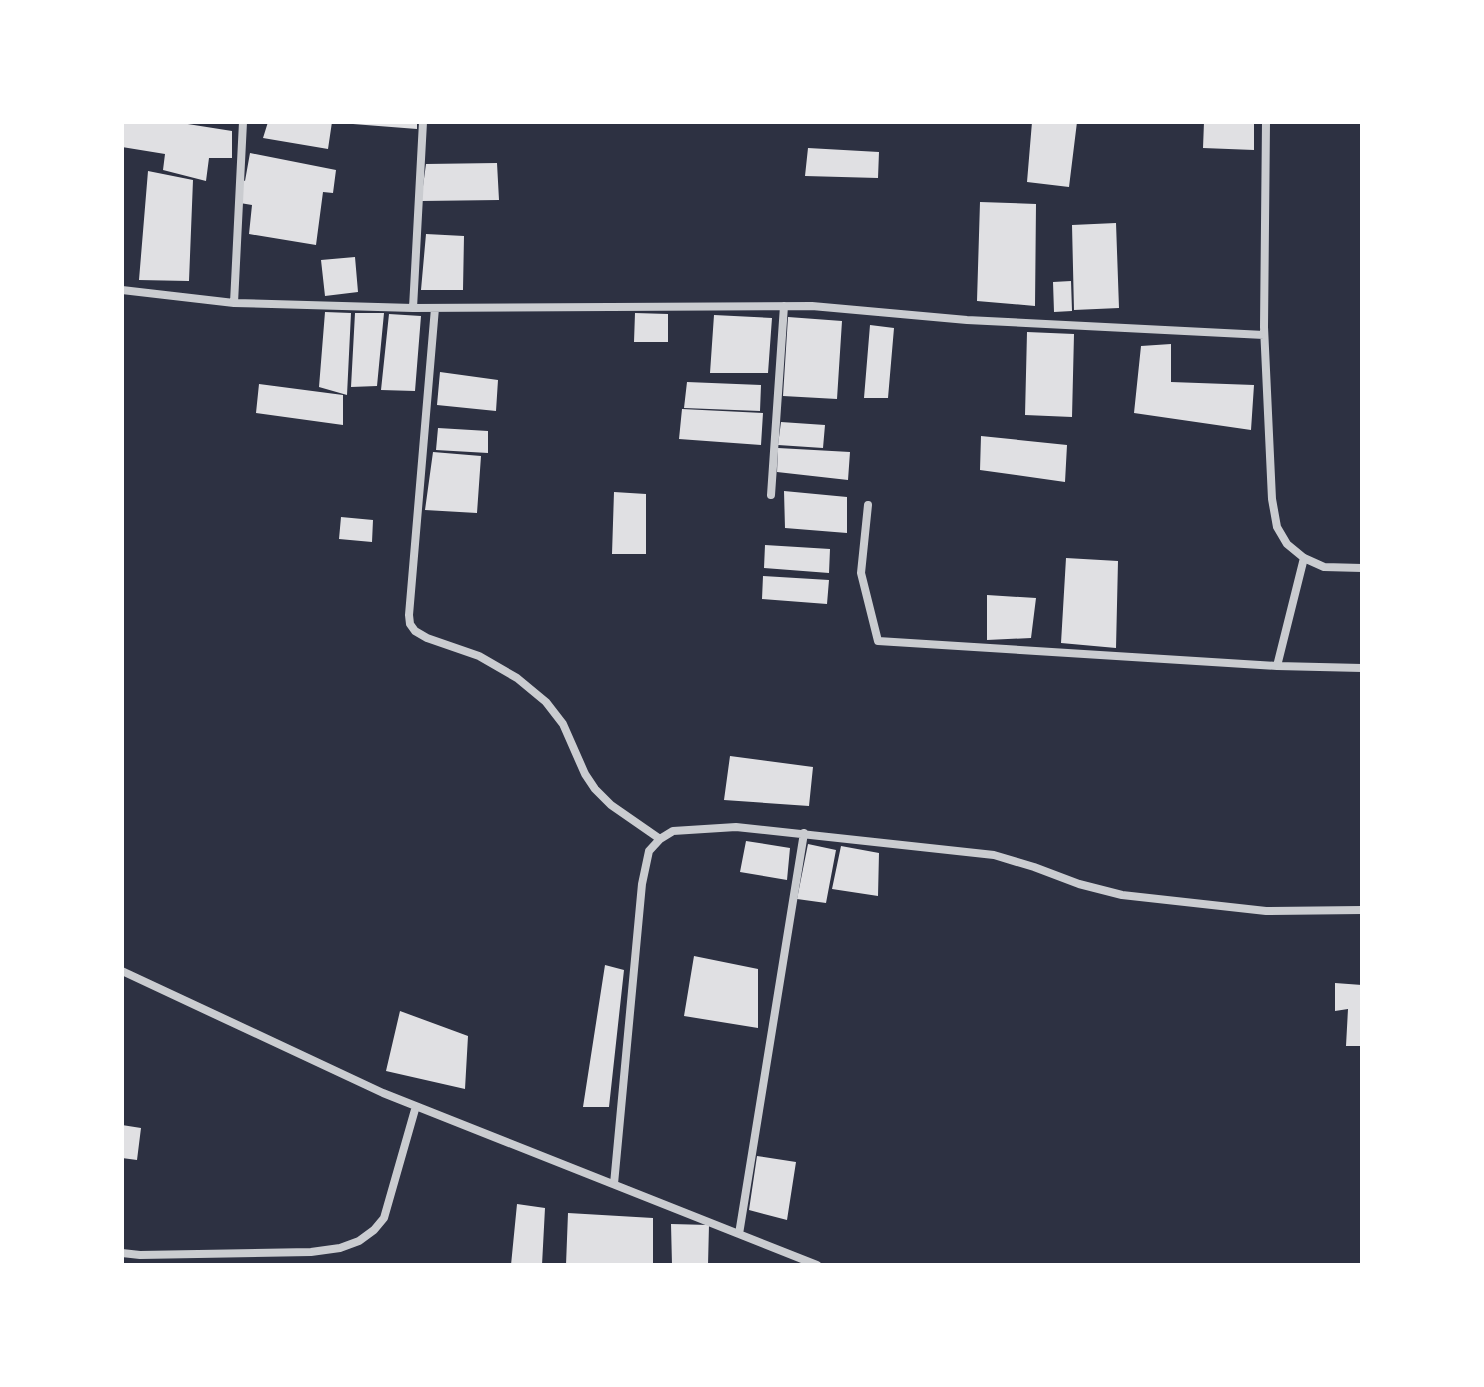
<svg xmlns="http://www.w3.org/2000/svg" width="1484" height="1387" viewBox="0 0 1484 1387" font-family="Jost,sans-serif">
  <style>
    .building { fill: #e0e0e3 }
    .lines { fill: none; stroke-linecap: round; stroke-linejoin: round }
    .minor { stroke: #caccd0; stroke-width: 8 }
  </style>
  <rect width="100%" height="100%" fill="#2d3142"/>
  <path class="building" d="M 122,122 L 175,122 L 232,131 L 232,158 L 209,158 L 206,181 L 163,170 L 165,154 L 122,147 Z
    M 268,122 L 332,122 L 328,149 L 263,138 Z
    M 353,122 L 417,122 L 417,129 L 353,124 Z
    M 1032,122 L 1077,122 L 1069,187 L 1027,182 Z
    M 1204,122 L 1254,123 L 1254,150 L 1203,148 Z
    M 808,148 L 879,152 L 878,178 L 805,176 Z
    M 250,153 L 336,170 L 333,193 L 323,192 L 316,245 L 249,234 L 252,205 L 240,203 L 243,180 L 245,181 Z
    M 497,163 L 499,200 L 421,201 L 426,164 Z
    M 148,171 L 193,180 L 189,281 L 139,280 Z
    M 980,202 L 1036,204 L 1035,306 L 977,301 Z
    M 1116,223 L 1119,308 L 1074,310 L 1072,225 Z
    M 426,234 L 464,236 L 463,290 L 421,290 Z
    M 355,257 L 358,292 L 325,296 L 321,260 Z
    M 1071,281 L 1072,311 L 1054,312 L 1053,282 Z
    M 325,312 L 351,313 L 347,395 L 319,387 Z
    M 355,313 L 384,313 L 377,386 L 351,387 Z
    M 635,313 L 668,314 L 668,342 L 634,342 Z
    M 389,314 L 421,316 L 415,391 L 381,390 Z
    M 714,315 L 772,318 L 768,373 L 710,373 Z
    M 788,317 L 842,321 L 837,399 L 783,396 Z
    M 870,325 L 894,328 L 888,398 L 864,398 Z
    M 1027,332 L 1074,334 L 1072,417 L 1025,415 Z
    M 1171,344 L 1171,382 L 1254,385 L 1251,430 L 1134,413 L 1141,346 Z
    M 440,372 L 498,380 L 496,411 L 437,405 Z
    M 687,382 L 761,385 L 760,411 L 684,408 Z
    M 259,384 L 343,395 L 343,425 L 256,413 Z
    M 682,409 L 763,413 L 761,445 L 679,439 Z
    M 781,422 L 825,425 L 823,448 L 778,445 Z
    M 438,428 L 488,431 L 488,453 L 436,450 Z
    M 981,436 L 1067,445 L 1065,482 L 980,470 Z
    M 778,448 L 850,452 L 848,480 L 777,472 Z
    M 433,452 L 481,456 L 477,513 L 425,510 Z
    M 784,491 L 847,497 L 847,533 L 785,528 Z
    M 614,492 L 646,494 L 646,554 L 612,554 Z
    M 341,517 L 373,520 L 372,542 L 339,539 Z
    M 765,545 L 830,549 L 829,573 L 764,568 Z
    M 1066,558 L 1118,561 L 1116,648 L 1061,643 Z
    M 763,576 L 829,580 L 827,604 L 762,599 Z
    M 987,595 L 1036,598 L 1031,638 L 987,640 Z
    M 730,756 L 813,767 L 809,806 L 724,800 Z
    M 746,841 L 790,848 L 787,880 L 740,872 Z
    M 808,844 L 836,850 L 826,903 L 797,899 Z
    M 841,846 L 879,853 L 878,896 L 832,889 Z
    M 694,956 L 758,969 L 758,1028 L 684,1016 Z
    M 605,965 L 624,970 L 609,1107 L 583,1107 Z
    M 1335,983 L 1362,985 L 1362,1046 L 1346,1046 L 1348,1009 L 1335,1011 Z
    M 400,1011 L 468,1036 L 465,1089 L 386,1071 Z
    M 122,1125 L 141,1128 L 137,1160 L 122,1158 Z
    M 757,1156 L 796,1162 L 787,1220 L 749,1210 Z
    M 517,1204 L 545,1208 L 542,1265 L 511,1265 Z
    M 568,1213 L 653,1218 L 653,1265 L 566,1265 Z
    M 671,1224 L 709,1225 L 708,1265 L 672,1265 Z"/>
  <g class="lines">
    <path class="minor" d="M 1266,122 L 1264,327 L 1272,499 L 1277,527 L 1287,544 L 1304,558 L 1324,567 L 1362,568
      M 122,290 L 234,303 L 413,308 L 812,306 L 967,320 L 1264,335
      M 234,303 L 243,122
      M 413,308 L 423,122
      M 435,308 L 409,615 L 410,624 L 415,631 L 427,638 L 479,656 L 517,678 L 546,702 L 563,724 L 585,774 L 595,789 L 611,805 L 660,839
      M 771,495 L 784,306
      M 868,505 L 861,573 L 878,641 L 1277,666 L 1362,668
      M 1277,666 L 1304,558
      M 122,971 L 383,1093 L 817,1265
      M 614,1184 L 642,884 L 649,851 L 660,839 L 673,831 L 736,827 L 994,855 L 1034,867 L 1079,884 L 1122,895 L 1266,911 L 1362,910
      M 739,1234 L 804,833
      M 122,1253 L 140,1255 L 311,1252 L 340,1248 L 359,1241 L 374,1230 L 384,1218 L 416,1106"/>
  </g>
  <rect width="1484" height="1387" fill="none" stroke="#ffffff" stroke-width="248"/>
</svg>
